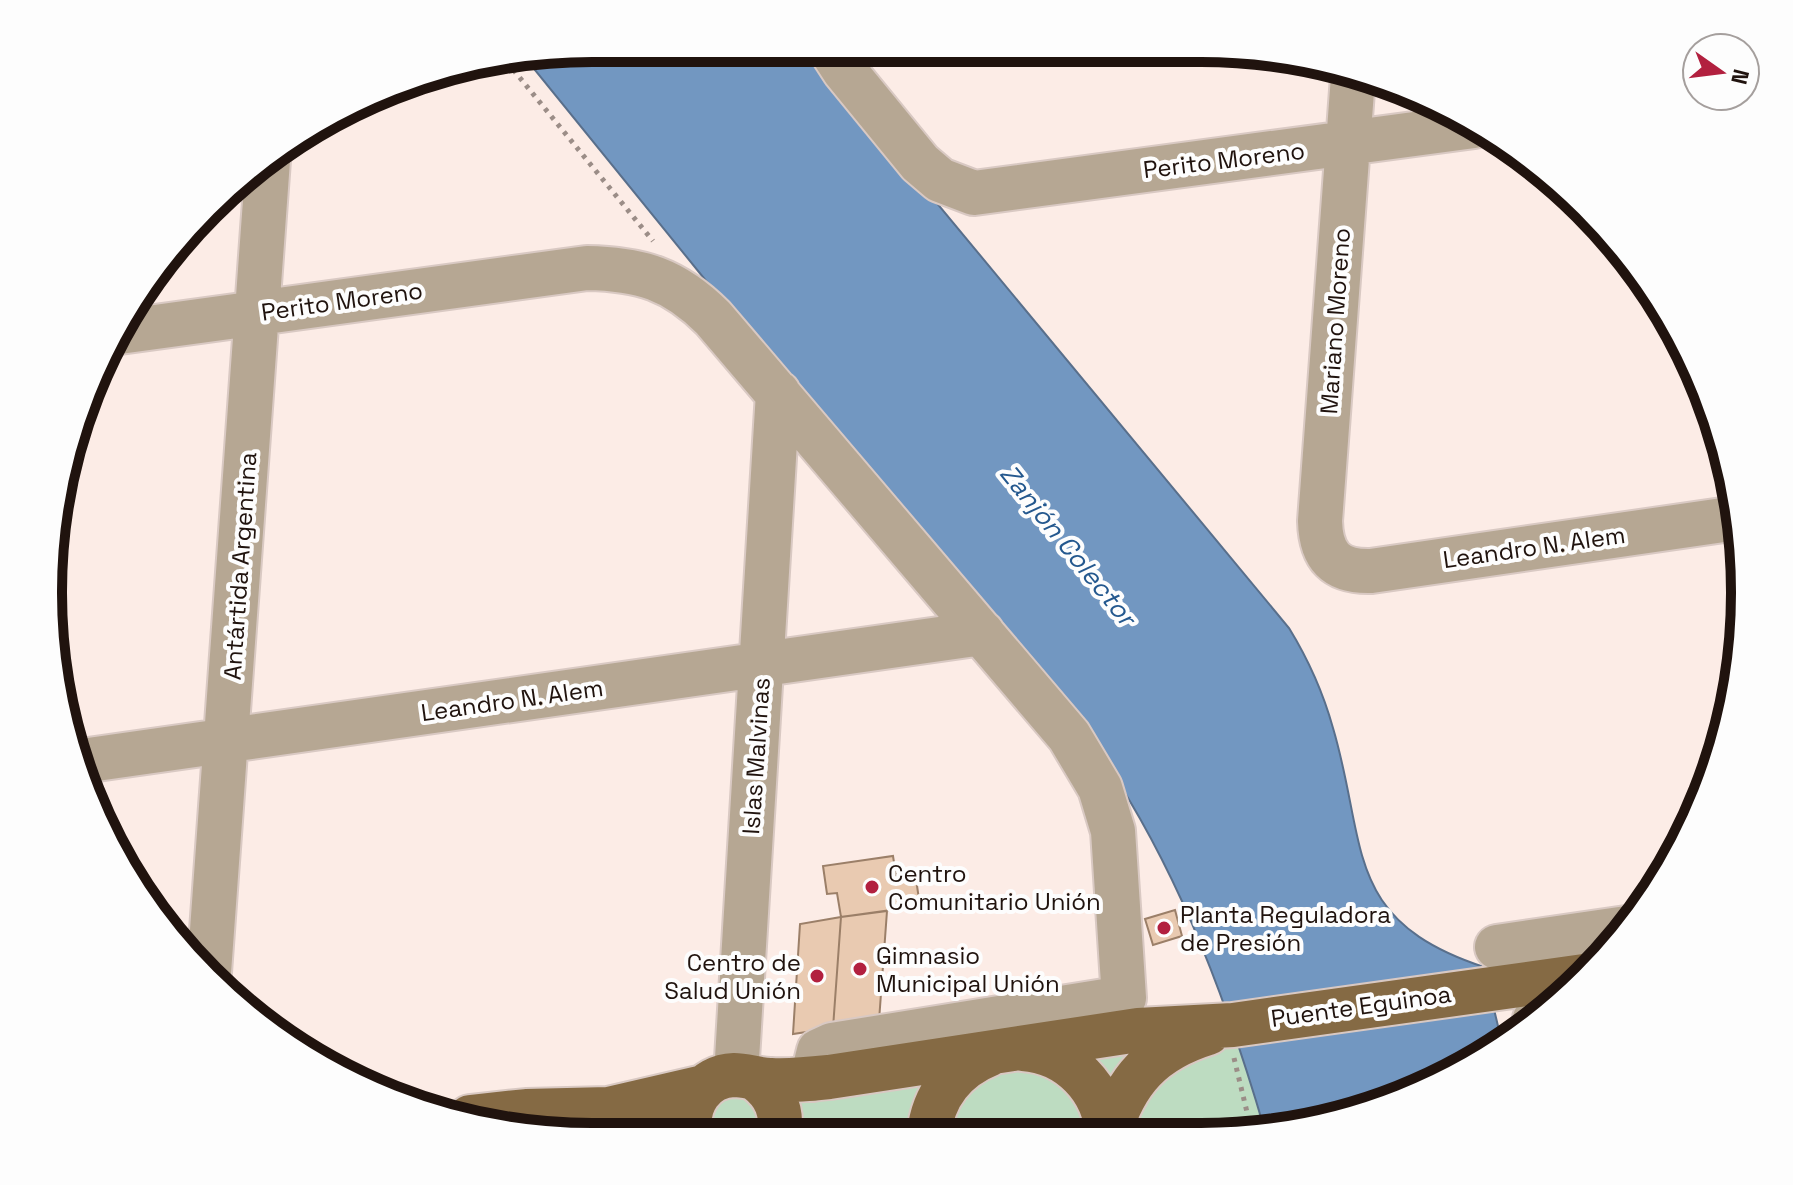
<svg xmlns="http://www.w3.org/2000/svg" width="1793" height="1185" viewBox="0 0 1793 1185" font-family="'Space Grotesk',sans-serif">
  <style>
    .green { fill: #bddcc1 }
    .water { fill: #7297c1; stroke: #596f8b; stroke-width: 2 }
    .building { fill: #e9cab1; stroke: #9b7f68; stroke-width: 2 }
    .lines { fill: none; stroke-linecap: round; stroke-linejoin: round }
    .minor-casing { stroke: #d9c9c3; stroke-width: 48 }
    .major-casing { stroke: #d9c9c3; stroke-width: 48 }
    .path { stroke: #9b8d87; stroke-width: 5; stroke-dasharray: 4 6; stroke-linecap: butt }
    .minor { stroke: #b6a793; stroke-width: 44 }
    .major { stroke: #856a44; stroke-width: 44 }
    .poi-dot { fill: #b2203f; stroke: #fdfdfd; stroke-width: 3 }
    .labels { text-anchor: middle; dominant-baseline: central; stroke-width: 8; stroke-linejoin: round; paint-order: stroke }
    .street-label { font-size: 24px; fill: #20130e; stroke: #fdfdfd }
    .poi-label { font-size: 24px; fill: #20130e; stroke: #fdfdfd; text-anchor: start }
    .water-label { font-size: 26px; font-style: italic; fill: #24588e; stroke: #fdfdfd }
    .rim { fill: none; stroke: #20130e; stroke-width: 10 }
  </style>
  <rect width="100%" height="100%" fill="#fcece6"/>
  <path class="green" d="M 1239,1041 L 1265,1131 L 1236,1136 L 1127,1135 L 1131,1122 L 1164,1074 Z
    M 1142,1046 L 1117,1085 L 1092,1055 Z
    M 1001,1064 L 1061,1074 L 1096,1135 L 943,1134 L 951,1104 Z
    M 931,1078 L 911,1134 L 791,1134 L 789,1096 Z
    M 749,1092 L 765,1133 L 705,1133 L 711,1100 Z"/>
  <path class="water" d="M 593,48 L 810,50 L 1289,628 C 1308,659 1323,692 1333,728 C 1368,846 1342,920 1484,967 L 1502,1043 L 1441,1081 L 1341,1119 L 1265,1131 C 1224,990 1171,851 1084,731 L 707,282 L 526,59 Z"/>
  <path class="building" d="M 893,856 L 897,882 L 916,879 L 920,906 L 841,917 L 837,893 L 827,894 L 823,866 Z
    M 1175,910 L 1182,936 L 1153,945 L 1145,919 Z
    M 887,911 L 879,1021 L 833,1028 L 841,917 Z
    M 841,917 L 833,1028 L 793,1034 L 800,924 Z"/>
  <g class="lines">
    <g class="minor-casing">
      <path id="minor" d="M 831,50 L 844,70 L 920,163 L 940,180 L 974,193 L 1474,126
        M 1353,77 L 1320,521 C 1321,556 1335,572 1371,571 L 1737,518
        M 119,332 L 587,268 C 641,269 674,279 713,318 L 1069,736 L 1100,788 L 1113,831 L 1124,998 L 832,1045 L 819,1051 L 812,1079
        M 82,761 L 982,633
        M 1497,947 L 1627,928
        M 209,972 L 268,160
        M 1535,1019 L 1538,1019
        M 736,1075 L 778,393"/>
    </g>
    <g class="major-casing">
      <path id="major" d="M 1023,1049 C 1069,1052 1105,1089 1107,1135
        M 757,1080 C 775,1094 783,1111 779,1134
        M 470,1117 L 526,1111 L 609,1109 L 704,1087
        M 691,1133 C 685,1105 703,1076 734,1075 C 746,1075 758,1080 771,1080 C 790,1081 810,1079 829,1077 L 1138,1030 L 1233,1025 L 1584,976
        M 929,1134 C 933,1096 955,1068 990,1054
        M 1109,1135 C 1125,1080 1153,1050 1208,1033"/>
    </g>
    <path class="path" d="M 507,62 L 653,241
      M 1234,1058 L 1252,1133"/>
    <use href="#minor" class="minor"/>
    <use href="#major" class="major"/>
  </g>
  <g class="poi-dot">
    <circle cx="872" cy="887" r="8"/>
    <circle cx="1164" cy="928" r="8"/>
    <circle cx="860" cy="969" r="8"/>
    <circle cx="817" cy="976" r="8"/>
  </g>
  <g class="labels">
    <g class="street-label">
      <text transform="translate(1224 160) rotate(-7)">Perito Moreno</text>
      <text transform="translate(342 301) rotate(-8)">Perito Moreno</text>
      <text transform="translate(1335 321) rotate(-86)">Mariano Moreno</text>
      <text transform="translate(1534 547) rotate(-8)">Leandro N. Alem</text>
      <text transform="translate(240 566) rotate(-86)">Antártida Argentina</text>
      <text transform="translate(512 700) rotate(-8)">Leandro N. Alem</text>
      <text transform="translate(756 756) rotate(-86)">Islas Malvinas</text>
      <text transform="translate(1361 1006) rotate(-8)">Puente Eguinoa</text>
    </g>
    <g class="poi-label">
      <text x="888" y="873">Centro<tspan x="888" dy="28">Comunitario Unión</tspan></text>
      <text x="1180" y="914">Planta Reguladora<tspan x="1180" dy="28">de Presión</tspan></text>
      <text x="876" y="955">Gimnasio<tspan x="876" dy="28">Municipal Unión</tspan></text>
      <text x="801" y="962" text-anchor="end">Centro de<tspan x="801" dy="28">Salud Unión</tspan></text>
    </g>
    <g class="water-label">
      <text transform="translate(1068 545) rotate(51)">Zanjón Colector</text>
    </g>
  </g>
  <path d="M0 0H1793V1185H0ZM592 62H1201A530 530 0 0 1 1731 592V593A530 530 0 0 1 1201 1123H592A530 530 0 0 1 62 593V592A530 530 0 0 1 592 62Z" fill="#fdfdfd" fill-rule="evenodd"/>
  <path class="rim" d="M592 62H1201A530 530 0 0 1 1731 592V593A530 530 0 0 1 1201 1123H592A530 530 0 0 1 62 593V592A530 530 0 0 1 592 62Z"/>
  <g transform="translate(1721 72) rotate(104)"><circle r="38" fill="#fdfdfd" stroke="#a59f9d" stroke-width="2"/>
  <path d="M0-6L14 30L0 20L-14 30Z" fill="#b2203f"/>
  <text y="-12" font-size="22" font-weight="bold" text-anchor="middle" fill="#20130e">N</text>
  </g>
</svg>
